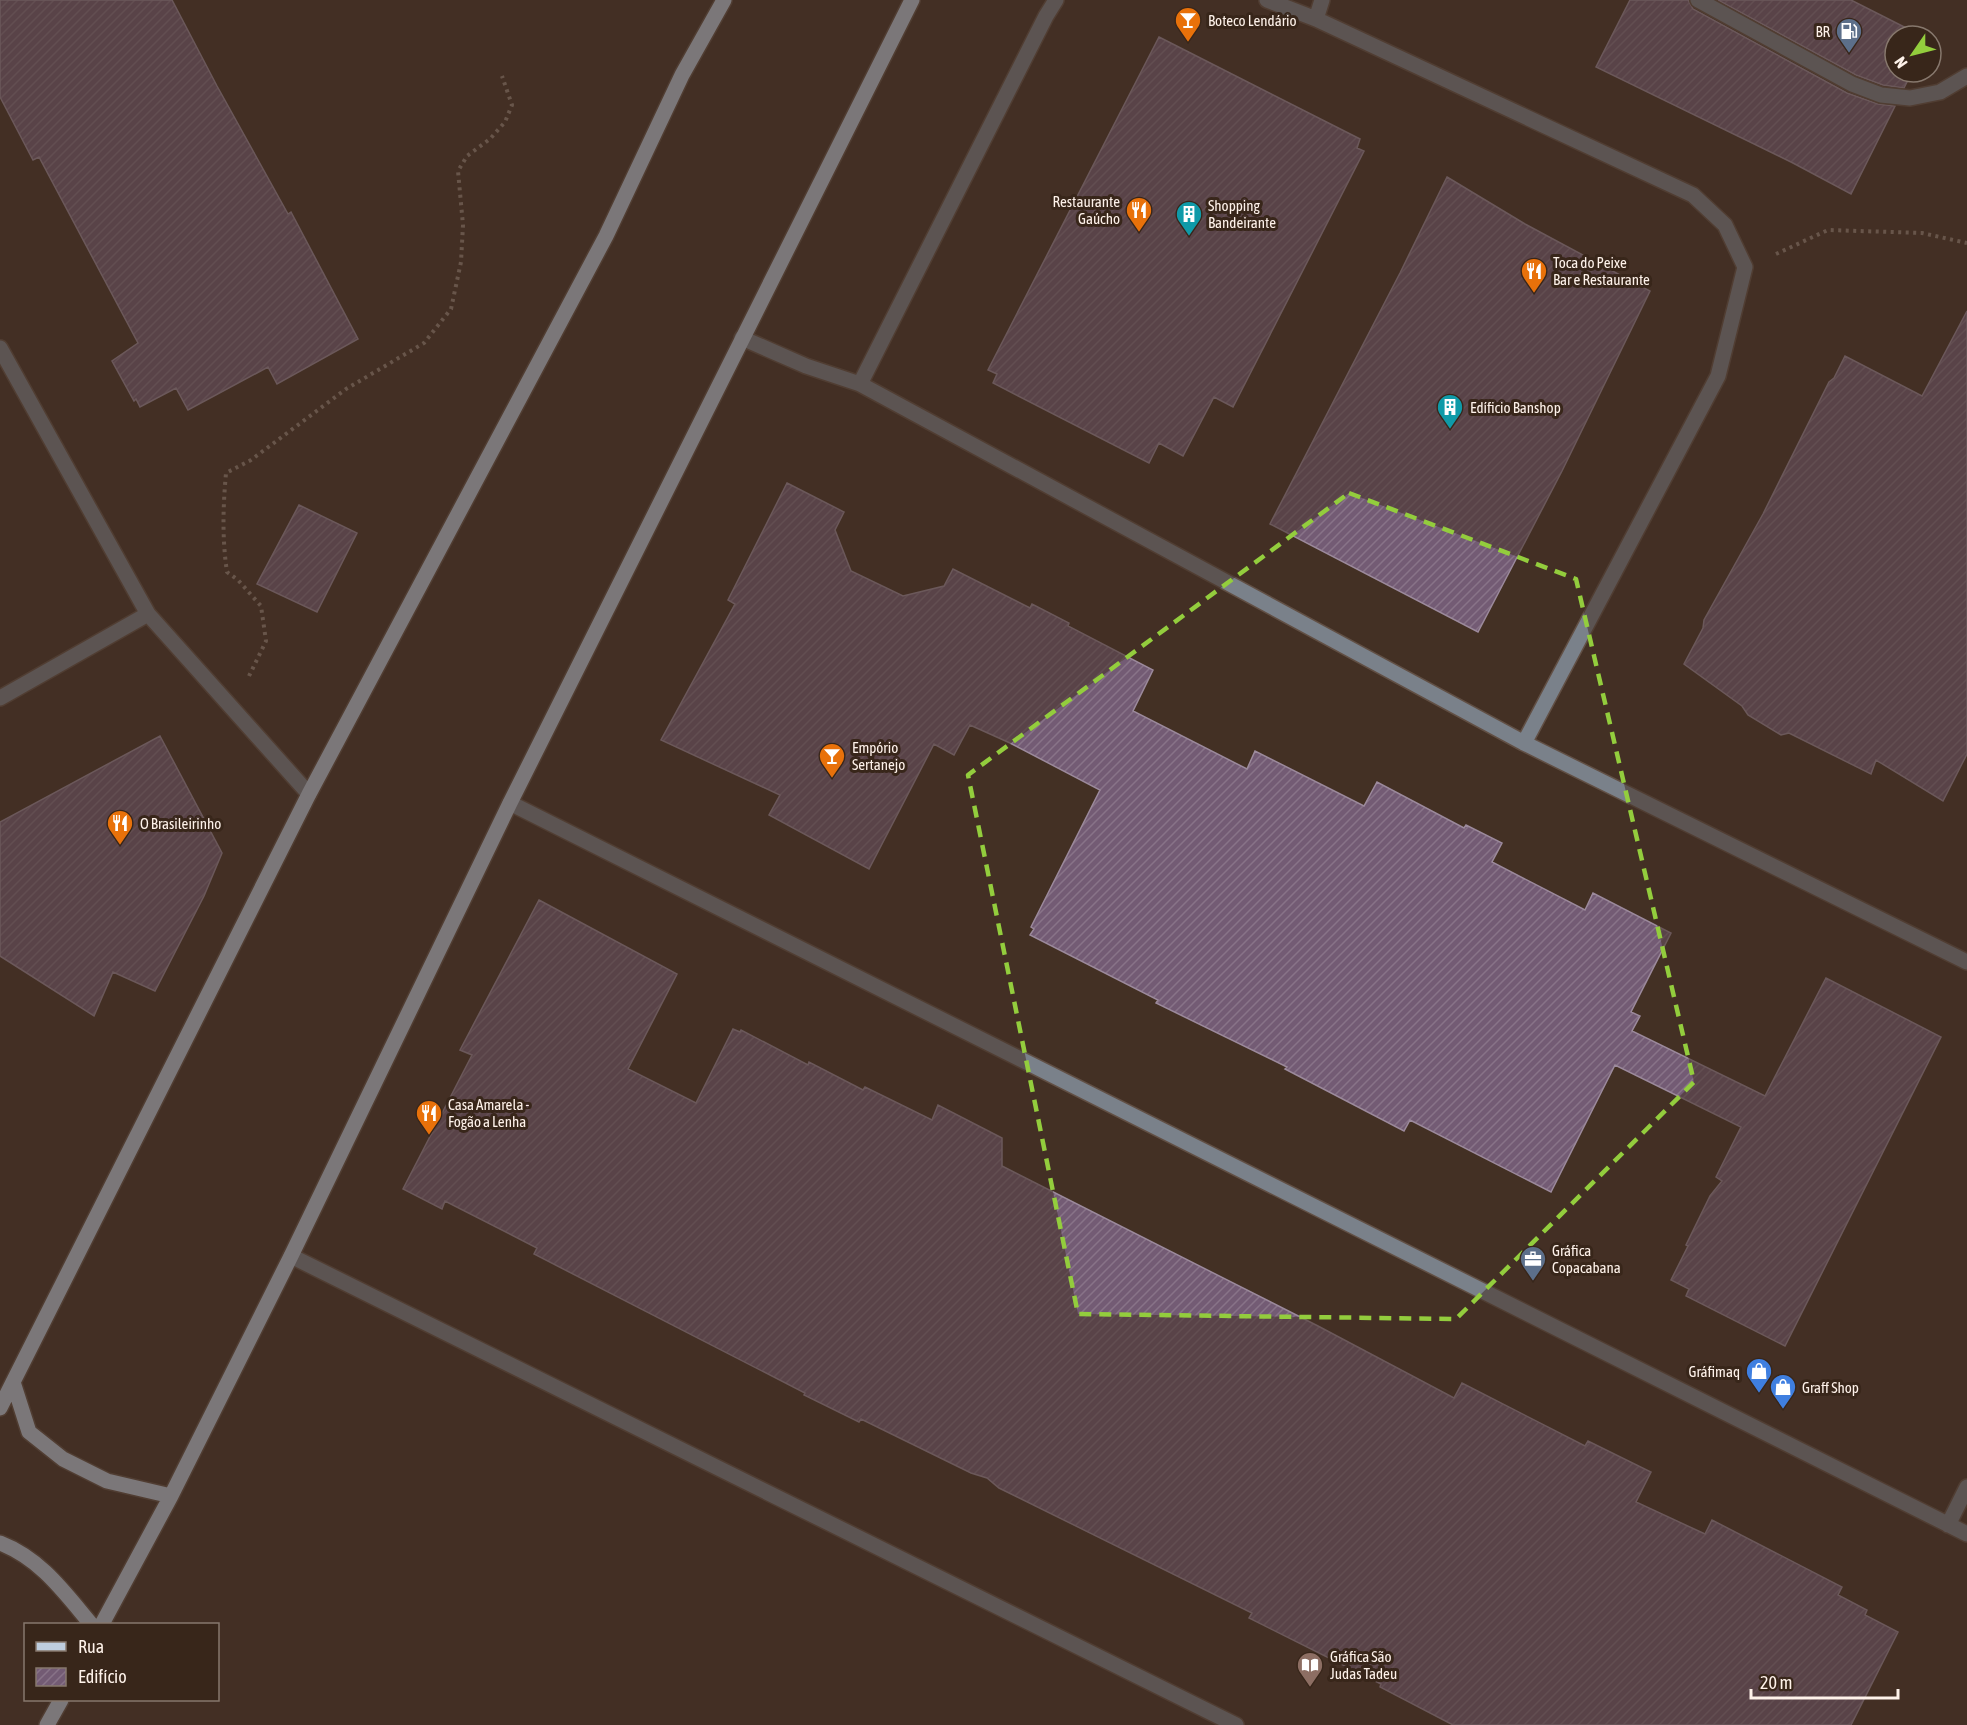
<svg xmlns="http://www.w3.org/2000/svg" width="1967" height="1725" viewBox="0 0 1967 1725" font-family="'Asap Condensed',sans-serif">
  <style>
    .building { fill: url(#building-hatch); stroke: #9c8a9c; stroke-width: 1.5 }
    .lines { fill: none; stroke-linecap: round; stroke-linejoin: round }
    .minor-casing { stroke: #614f44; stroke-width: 18 }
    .major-casing { stroke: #614f44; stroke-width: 18 }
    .path { stroke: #948479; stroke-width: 4; stroke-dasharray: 3 4.5; stroke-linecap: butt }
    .minor { stroke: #7a818a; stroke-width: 15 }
    .major { stroke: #bfcedf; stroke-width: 15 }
    .marked { fill: none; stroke: #93cd3d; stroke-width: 4.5; stroke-dasharray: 12 8; stroke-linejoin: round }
    .labels { text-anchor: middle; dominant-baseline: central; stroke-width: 6; stroke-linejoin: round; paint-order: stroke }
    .poi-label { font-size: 15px; fill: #fef2ea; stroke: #38261a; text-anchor: start }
  </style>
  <defs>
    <pattern id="building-hatch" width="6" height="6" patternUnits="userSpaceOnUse" patternTransform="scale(1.5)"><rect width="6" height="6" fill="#735b74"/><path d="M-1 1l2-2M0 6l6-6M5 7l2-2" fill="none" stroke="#887388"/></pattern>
  </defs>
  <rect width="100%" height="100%" fill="#433024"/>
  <path class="building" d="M 0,0 L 172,0 L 217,86 L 288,214 L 291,212 L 358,339 L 277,384 L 268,367 L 188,410 L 176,388 L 140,407 L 136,399 L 134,401 L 112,361 L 138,343 L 39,157 L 33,160 L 0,97 Z
    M 1630,0 L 1688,0 L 1693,9 L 1847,93 L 1878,104 L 1895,106 L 1851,194 L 1793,163 L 1596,67 Z
    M 1718,0 L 1851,0 L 1922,36 L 1895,36 L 1895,72 L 1912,72 L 1904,88 L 1883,85 L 1856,75 Z
    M 1159,37 L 1360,139 L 1357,148 L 1364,151 L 1233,407 L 1214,397 L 1183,456 L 1159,443 L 1149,463 L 993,383 L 997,374 L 988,370 Z
    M 1447,177 L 1525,224 L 1650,291 L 1562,471 L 1478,632 L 1270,524 L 1400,273 Z
    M 1967,311 L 1967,754 L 1943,801 L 1876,760 L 1871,774 L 1789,733 L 1781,735 L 1748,715 L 1742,706 L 1684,664 L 1703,628 L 1704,620 L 1763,514 L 1829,382 L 1834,378 L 1845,356 L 1922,396 Z
    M 787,483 L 844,512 L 835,530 L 851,571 L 903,596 L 944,586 L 953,569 L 1030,608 L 1032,604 L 1069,623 L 1068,626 L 1153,670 L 1133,711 L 1247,769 L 1255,751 L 1364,806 L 1377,782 L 1464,828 L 1466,825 L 1502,843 L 1492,862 L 1585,910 L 1593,893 L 1671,933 L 1631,1012 L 1640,1016 L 1632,1031 L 1765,1096 L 1826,978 L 1941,1037 L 1785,1346 L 1686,1296 L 1689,1289 L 1671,1280 L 1688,1246 L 1686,1245 L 1710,1196 L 1722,1181 L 1716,1177 L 1741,1127 L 1615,1065 L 1551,1192 L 1410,1120 L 1404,1131 L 1285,1069 L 1287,1067 L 1156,1003 L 1158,1000 L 1030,935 L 1034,929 L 1031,927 L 1100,790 L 1010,743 L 970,725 L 954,755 L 934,744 L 869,869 L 769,815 L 780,795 L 661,740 L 735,604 L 728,600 Z
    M 299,505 L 357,533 L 317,612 L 257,584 Z
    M 160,736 L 222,853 L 204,896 L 155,991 L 113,972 L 94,1016 L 0,956 L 0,822 Z
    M 539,900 L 677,974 L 628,1069 L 696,1103 L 733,1029 L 740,1032 L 741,1030 L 808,1065 L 809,1062 L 863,1090 L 865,1087 L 932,1120 L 938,1105 L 1002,1138 L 1002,1166 L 1318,1326 L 1454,1398 L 1462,1383 L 1585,1446 L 1588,1441 L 1651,1472 L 1636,1502 L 1705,1534 L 1712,1520 L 1842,1587 L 1838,1595 L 1867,1610 L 1865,1615 L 1898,1632 L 1851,1725 L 1453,1725 L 1380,1687 L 1381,1684 L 1249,1618 L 1252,1613 L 999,1488 L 987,1478 L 971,1473 L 861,1419 L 859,1422 L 804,1395 L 805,1393 L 534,1254 L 537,1248 L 445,1201 L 442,1209 L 403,1189 L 472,1055 L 460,1050 Z"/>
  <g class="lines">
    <g class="minor-casing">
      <path id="minor" d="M 1267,0 L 1316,19 L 1693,195 L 1725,225 L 1745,267 L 1718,376 L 1524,743
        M 1698,0 L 1852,84 L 1881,95 L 1910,98 L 1940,92 L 1967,76
        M 1316,19 L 1322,0
        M 742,338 L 806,366 L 860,384 L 1524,743 L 1967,962
        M 0,348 L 148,614 L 309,794
        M 860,384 L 1046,16 L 1056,0
        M 0,698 L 148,614
        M 510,803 L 1967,1534
        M 291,1256 L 1236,1725
        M 1948,1525 L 1967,1487"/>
    </g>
    <g class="major-casing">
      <path id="major" d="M 13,1382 L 29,1432 L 63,1459 L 107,1481 L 171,1496
        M 0,1408 L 309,794 L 606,236 L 682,75 L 724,0
        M 0,1543 C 41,1559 64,1592 91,1624
        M 102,1624 L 171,1496 L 291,1256 L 510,803 L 912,0
        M 47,1725 L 61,1700"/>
    </g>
    <path class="path" d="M 1776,254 L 1828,230 L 1922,233 L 1967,243
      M 249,676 L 266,641 L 261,606 L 238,580 L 227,572 C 222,539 223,506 226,473 L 251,460 L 346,389 L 424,343 L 451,309 L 461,262 L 463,225 L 458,171 L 467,156 L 490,139 L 505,122 L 512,105 L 502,76"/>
    <use href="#minor" class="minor"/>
    <use href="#major" class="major"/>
  </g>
  <path d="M0 0H1967V1725H0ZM 1349,493 L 1576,579 L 1694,1082 L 1456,1319 L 1078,1314 L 968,775 Z" fill="#433024" fill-opacity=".55" fill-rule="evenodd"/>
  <path class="marked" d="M 1349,493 L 1576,579 L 1694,1082 L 1456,1319 L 1078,1314 L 968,775 Z"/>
  <defs>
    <g id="bar-pin" transform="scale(1.35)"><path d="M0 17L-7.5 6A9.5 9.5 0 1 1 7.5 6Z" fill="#e8710a" stroke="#38261a"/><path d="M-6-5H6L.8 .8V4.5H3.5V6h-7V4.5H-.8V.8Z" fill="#fff"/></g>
    <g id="fuel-pin" transform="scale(1.35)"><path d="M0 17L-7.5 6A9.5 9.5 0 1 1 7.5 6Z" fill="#5c6f8a" stroke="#38261a"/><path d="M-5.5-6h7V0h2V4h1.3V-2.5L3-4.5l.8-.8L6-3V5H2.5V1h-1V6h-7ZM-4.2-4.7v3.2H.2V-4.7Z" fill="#fff"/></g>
    <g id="restaurant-pin" transform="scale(1.35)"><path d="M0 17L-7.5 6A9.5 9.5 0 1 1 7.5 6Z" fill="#e8710a" stroke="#38261a"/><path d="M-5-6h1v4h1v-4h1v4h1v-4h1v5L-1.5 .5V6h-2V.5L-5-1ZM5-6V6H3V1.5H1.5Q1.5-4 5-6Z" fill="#fff"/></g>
    <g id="building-pin" transform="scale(1.35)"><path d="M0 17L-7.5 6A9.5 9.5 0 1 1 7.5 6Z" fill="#0f9aa8" stroke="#38261a"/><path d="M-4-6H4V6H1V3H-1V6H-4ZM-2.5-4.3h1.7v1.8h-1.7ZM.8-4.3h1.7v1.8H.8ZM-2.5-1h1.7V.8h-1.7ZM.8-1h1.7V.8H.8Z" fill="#fff"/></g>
    <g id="office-pin" transform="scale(1.35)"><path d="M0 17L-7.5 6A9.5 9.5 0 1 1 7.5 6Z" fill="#5c6f8a" stroke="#38261a"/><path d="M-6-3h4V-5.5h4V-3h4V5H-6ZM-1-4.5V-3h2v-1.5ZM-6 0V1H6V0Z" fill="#fff"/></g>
    <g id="shop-pin" transform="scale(1.35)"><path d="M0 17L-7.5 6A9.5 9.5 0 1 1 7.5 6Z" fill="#3f7fe0" stroke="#38261a"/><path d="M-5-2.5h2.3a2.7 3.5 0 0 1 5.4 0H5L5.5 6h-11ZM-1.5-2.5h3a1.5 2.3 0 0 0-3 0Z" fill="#fff"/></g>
    <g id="library-pin" transform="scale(1.35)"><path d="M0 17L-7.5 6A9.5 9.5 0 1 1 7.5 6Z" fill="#8d6e63" stroke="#38261a"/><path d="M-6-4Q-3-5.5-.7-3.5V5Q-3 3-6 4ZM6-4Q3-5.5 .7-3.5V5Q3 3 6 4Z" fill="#fff"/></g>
  </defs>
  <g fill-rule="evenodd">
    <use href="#bar-pin" x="1188" y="20"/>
    <use href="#fuel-pin" x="1849" y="31"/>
    <use href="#restaurant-pin" x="1139" y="210"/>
    <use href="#building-pin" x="1189" y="214"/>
    <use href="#restaurant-pin" x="1534" y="271"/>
    <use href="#building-pin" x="1450" y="407"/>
    <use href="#bar-pin" x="832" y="756"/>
    <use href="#restaurant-pin" x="120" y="823"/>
    <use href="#restaurant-pin" x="429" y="1113"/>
    <use href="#office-pin" x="1533" y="1259"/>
    <use href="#shop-pin" x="1759" y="1371"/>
    <use href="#shop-pin" x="1783" y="1387"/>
    <use href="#library-pin" x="1310" y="1665"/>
  </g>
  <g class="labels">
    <g class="poi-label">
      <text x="1208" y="20">Boteco Lendário</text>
      <text x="1830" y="31" text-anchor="end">BR</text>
      <text x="1120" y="201" text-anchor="end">Restaurante<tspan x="1120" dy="17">Gaúcho</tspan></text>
      <text x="1208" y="205">Shopping<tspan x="1208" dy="17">Bandeirante</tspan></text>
      <text x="1553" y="262">Toca do Peixe<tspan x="1553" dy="17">Bar e Restaurante</tspan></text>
      <text x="1470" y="407">Edíficio Banshop</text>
      <text x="852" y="747">Empório<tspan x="852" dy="17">Sertanejo</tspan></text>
      <text x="140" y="823">O Brasileirinho</text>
      <text x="448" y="1104">Casa Amarela -<tspan x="448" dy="17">Fogão a Lenha</tspan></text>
      <text x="1552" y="1250">Gráfica<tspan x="1552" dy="17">Copacabana</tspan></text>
      <text x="1740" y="1371" text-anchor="end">Gráfimaq</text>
      <text x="1802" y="1387">Graff Shop</text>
      <text x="1330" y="1656">Gráfica São<tspan x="1330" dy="17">Judas Tadeu</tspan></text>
    </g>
  </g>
  <rect x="24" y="1623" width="195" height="78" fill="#38261a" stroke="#87786d" stroke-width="1.5"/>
  <rect x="36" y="1642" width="30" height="9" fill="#bfcedf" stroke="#87786d" stroke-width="1.5"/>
  <text x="78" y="1653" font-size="18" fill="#fef2ea">Rua</text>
  <rect x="36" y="1668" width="30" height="18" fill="url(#building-hatch)" stroke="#87786d" stroke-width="1.5"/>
  <text x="78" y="1683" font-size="18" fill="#fef2ea">Edifício</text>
  <g transform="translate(1913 54) rotate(235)"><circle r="28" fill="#38261a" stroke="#87786d" stroke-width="1.5"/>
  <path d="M0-4.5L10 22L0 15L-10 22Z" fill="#93cd3d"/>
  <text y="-9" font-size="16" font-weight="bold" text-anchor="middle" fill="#fef2ea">N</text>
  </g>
  <path d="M1751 1689v9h147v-9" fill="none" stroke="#fef2ea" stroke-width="3"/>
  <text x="1760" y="1689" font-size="18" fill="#fef2ea" stroke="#38261a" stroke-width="4.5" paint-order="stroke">20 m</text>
</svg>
